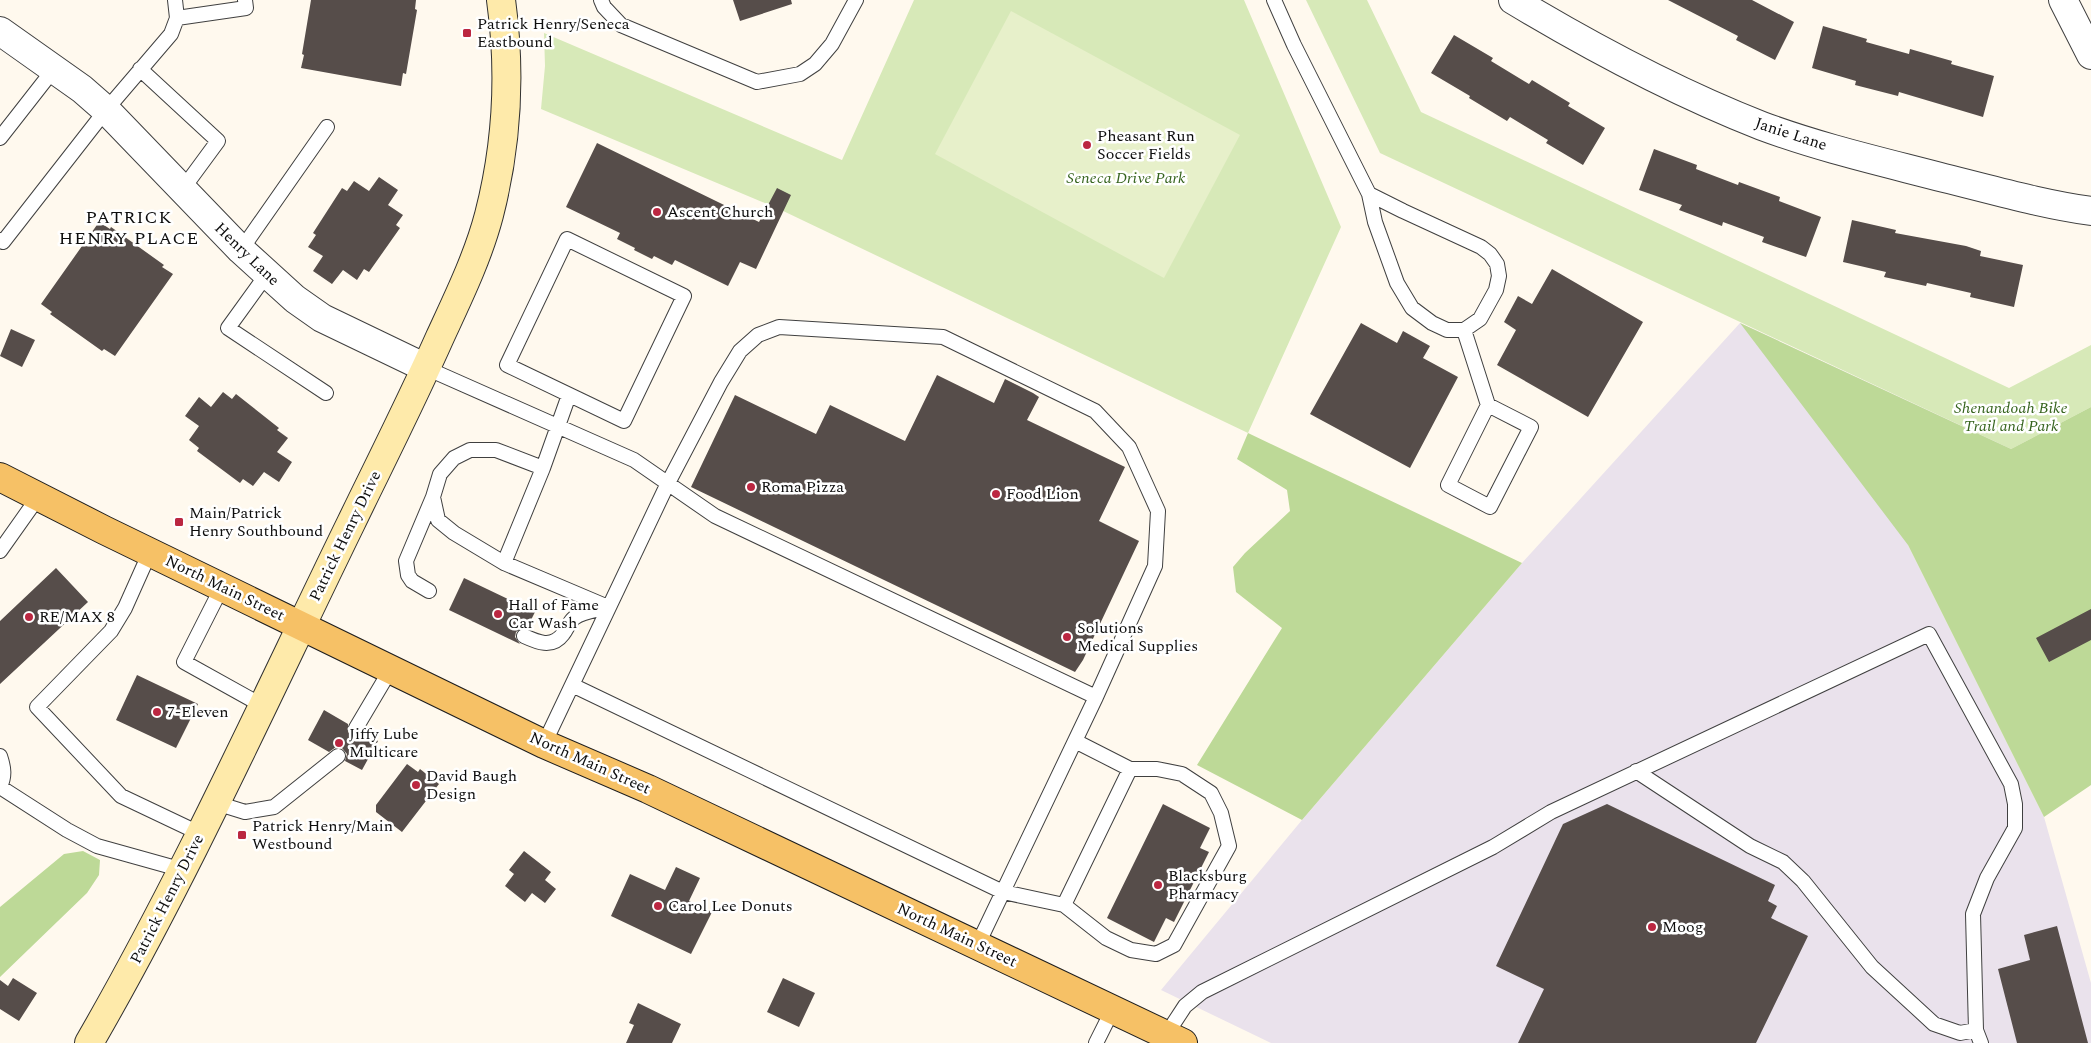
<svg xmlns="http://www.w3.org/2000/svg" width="2091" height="1043" viewBox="0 0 2091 1043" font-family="Spectral,serif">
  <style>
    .industrial { fill: #eae2ec }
    .green { fill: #d7e9b8 }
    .forest { fill: #bdd997 }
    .pitch { fill: #e7f0ca }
    .building { fill: #564d4a }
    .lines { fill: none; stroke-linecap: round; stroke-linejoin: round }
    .lane-casing { stroke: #404040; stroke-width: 16 }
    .street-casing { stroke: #404040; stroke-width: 30 }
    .secondary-casing { stroke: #2f2f2f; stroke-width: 30 }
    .primary-casing { stroke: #1e1e1e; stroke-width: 30 }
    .lane { stroke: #fff; stroke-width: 14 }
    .street { stroke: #fff; stroke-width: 28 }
    .secondary { stroke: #feeaaa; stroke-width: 28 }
    .primary { stroke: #f6c166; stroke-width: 28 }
    .poi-dot { fill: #bb2741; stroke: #fff; stroke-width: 2 }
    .labels { text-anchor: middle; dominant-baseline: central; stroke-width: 5; stroke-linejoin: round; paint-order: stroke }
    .poi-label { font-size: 16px; fill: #0d0d0d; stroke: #fff; text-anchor: start }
    .street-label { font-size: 16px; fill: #0d0d0d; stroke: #fff }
    .park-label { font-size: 16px; font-style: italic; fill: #36641e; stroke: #fff }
    .neighbourhood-label { font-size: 18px; letter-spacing: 1px; fill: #0d0d0d; stroke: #fff }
  </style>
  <rect width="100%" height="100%" fill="#fff9ee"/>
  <path class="industrial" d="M 1740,323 L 2011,449 L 1908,545 L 2044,817 L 2091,983 L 2091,1043 L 1271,1043 L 1161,990 L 1302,820 L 1522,563 Z"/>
  <path class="green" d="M 914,0 L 1244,0 L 1341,227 L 1248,433 L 779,209 L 541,109 L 545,66 L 544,33 L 842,160 Z
    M 1306,0 L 1367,0 L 1421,112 L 2009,388 L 2091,345 L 2091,407 L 2011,449 L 1380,153 Z"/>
  <path class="forest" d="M 1740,323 L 2011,449 L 2091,407 L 2091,785 L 2044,817 L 1908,545 Z
    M 1248,433 L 1522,563 L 1302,820 L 1197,765 L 1282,628 L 1236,592 L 1233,567 L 1245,553 L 1290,511 L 1287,490 L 1237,459 Z
    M 83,851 L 100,860 L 99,875 L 87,893 L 0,977 L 0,907 L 64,854 Z"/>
  <path class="pitch" d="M 1011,11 L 1240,135 L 1164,278 L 935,154 Z"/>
  <path class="building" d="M 311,0 L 416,0 L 415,9 L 417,10 L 406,74 L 403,73 L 401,86 L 301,68 L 304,55 L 302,54 Z
    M 733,0 L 791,0 L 792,4 L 740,21 Z
    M 1668,0 L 1752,0 L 1794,22 L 1775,60 L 1736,40 L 1738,36 Z
    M 1823,26 L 1867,39 L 1866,42 L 1909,54 L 1910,49 L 1952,61 L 1951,64 L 1994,76 L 1983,117 L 1899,92 L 1898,96 L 1855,85 L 1856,81 L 1812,68 Z
    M 1454,35 L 1493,58 L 1491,61 L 1529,84 L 1532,80 L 1570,103 L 1568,106 L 1605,128 L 1583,165 L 1546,143 L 1548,140 L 1510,117 L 1507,121 L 1469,98 L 1470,96 L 1431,73 Z
    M 597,143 L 759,222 L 777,188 L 791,195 L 756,269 L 740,262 L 728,286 L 675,260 L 672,265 L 654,256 L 652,259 L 634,250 L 635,248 L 617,239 L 620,233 L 566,207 Z
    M 1654,149 L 1697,165 L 1696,169 L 1738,185 L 1739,182 L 1780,197 L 1779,201 L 1821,217 L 1806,257 L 1762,242 L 1764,237 L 1723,222 L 1722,226 L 1679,210 L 1682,205 L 1639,190 Z
    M 379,177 L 398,190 L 388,205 L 403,215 L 396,225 L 400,228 L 369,272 L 364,269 L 357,280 L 343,270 L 332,284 L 313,271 L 323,256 L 308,247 L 316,235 L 313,233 L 342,188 L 347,191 L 354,181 L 369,191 Z
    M 1852,220 L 1896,230 L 1895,233 L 1966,246 L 1981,251 L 1980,256 L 2023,265 L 2014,307 L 1970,297 L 1971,293 L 1927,283 L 1926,286 L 1884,277 L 1886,272 L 1843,262 Z
    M 99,222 L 110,229 L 111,227 L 164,265 L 162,267 L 173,274 L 115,356 L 104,349 L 102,351 L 50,314 L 52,312 L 41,304 Z
    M 1552,269 L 1643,322 L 1588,417 L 1497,365 L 1516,330 L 1504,322 L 1518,296 L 1532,304 Z
    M 1361,323 L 1397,343 L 1403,331 L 1430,346 L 1423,358 L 1458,377 L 1410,468 L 1310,414 Z
    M 11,329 L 35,340 L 22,367 L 0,356 Z
    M 937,375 L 994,403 L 1005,379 L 1033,393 L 1039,397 L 1027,420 L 1125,467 L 1099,521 L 1139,541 L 1083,660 L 1075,672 L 691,487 L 735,395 L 816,434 L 830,405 L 905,441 Z
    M 223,392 L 232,399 L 236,394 L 279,428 L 277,430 L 288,438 L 277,452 L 292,462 L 279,482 L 264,472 L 253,486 L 243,479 L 240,483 L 197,451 L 199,448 L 189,440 L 199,426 L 185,416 L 199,397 L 211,407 Z
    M 56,568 L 88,602 L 0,684 L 0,621 Z
    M 464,578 L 535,612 L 527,628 L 523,627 L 516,632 L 515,637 L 520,644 L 449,610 Z
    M 2091,609 L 2091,640 L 2049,662 L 2036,638 Z
    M 137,675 L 198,704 L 176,748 L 116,720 Z
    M 324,710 L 348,724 L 348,732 L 352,736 L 360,736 L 363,733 L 378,741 L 362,770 L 345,761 L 347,754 L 342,748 L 336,747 L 329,752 L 308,740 Z
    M 407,764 L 418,772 L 420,769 L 439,784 L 402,832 L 376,812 L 376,805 Z
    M 1163,804 L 1210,828 L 1200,848 L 1209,852 L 1174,922 L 1166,918 L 1154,942 L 1107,918 Z
    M 1607,804 L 1775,885 L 1768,901 L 1777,906 L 1771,918 L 1808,936 L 1756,1043 L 1518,1043 L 1544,989 L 1496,966 L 1563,824 Z
    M 524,851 L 551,872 L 545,880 L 556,889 L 545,903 L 532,893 L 525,902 L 505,886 L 514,874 L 509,870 Z
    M 676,867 L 700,878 L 689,901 L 712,912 L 691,954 L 611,916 L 630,874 L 665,890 Z
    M 2057,926 L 2088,1043 L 2017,1043 L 1998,969 L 2030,960 L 2024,935 Z
    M 13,978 L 37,993 L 19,1021 L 0,1009 L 0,980 L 8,986 Z
    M 783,978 L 815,993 L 799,1027 L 767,1012 Z
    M 638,1003 L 681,1024 L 672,1043 L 626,1043 L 634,1025 L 629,1023 Z"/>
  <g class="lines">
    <g class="lane-casing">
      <path id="lane" d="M 601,0 L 604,7 L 621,25 L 757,82 L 800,74 L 815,64 L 832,44 L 856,0
        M 1274,0 L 1294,45 L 1369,194 L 1375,222 L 1397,283 L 1412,308 L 1432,323 L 1447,330 L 1464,330 L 1480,319 L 1496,290 L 1499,276 L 1497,264 L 1490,254 L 1481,247 L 1403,211 L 1369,194
        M 177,18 L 246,8 L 245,0
        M 140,69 L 218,141 L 182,190
        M 0,138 L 54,69
        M 567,239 L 684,296 L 624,421 L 507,365 Z
        M 0,240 L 3,242 L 106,110 L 171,34 L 177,18 L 175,0
        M 241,250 L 327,127
        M 267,274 L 228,328 L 326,393
        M 1464,330 L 1488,405
        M 426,368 L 634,460 L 715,516 L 1096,697
        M 1488,405 L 1531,427 L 1490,507 L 1448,485 Z
        M 433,497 L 438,520 L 454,533 L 504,563 L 608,607
        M 0,551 L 39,496
        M 150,552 L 125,608 L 111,631 L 37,707 L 121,796 L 201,834
        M 504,563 L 543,468 L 569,395
        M 222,587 L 184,662 L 263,706
        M 429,591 L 412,581 L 408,575 L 406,561 L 433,497 L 440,474 L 454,458 L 470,450 L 496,450 L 543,468
        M 524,636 C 537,642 552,649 563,634 C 567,629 569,622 574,618 C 583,611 598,610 608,607
        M 572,685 L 1003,892 L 1064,905 L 1106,938 L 1131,950 L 1156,954 L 1174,945 L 1229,846 L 1221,813 L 1211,793 L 1182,774 L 1157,769 L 1130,769 L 1075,741
        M 356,728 L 391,669
        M 544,744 L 668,483 L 721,382 L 740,351 L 758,335 L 779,327 L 943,337 L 1095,411 L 1129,447 L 1158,511 L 1155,566 L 1096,697 L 978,944
        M 0,756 C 4,768 5,776 0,787
        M 1636,771 L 1750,846 L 1783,862 L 1803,881 L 1872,967 L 1934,1024 L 1960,1033 L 1976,1030
        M 0,787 L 67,830 L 97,846 L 183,870
        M 216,803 L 245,812 L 274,807 L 338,756
        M 1064,905 L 1130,769
        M 1166,1035 L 1185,1006 L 1202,992 L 1493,847 L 1551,812 L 1929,634 L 2011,784 L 2015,804 L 2015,828 L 1987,878 L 1973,914 L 1976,1030 L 1981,1043
        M 1096,1043 L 1113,1009"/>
    </g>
    <g class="street-casing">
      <path id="street" d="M 1513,0 C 1593,48 1675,92 1762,126 C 1821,148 1883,162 1944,178 C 1993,190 2041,204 2091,211
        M 2063,0 L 2091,55
        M 0,31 L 82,89 L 106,110 L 241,250 L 295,299 L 322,318 L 426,368"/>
    </g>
    <g class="secondary-casing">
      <path id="secondary" d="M 89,1043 C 186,875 266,697 351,523 C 381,461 412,400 440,337 C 458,298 478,257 489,215 C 507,145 511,72 501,0"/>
    </g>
    <g class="primary-casing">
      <path id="primary" d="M 0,477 L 104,530 L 544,744 L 648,789 L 1183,1043"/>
    </g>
    <use href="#lane" class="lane"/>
    <use href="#street" class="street"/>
    <use href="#secondary" class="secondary"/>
    <use href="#primary" class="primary"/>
  </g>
  <g class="poi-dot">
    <rect x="462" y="28" width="10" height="10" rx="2.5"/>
    <circle cx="1087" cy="145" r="5"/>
    <circle cx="657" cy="212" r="5"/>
    <circle cx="751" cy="487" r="5"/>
    <circle cx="996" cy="494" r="5"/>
    <rect x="174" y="517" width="10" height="10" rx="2.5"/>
    <circle cx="498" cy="614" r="5"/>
    <circle cx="29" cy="617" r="5"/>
    <circle cx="1067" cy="637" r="5"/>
    <circle cx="157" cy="712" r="5"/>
    <circle cx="339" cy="743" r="5"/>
    <circle cx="416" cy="785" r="5"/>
    <rect x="237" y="830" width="10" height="10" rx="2.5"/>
    <circle cx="1158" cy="885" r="5"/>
    <circle cx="658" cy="906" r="5"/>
    <circle cx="1652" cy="927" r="5"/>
  </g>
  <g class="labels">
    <g class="poi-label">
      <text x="477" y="24">Patrick Henry/Seneca<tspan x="477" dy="18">Eastbound</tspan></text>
      <text x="1097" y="136">Pheasant Run<tspan x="1097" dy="18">Soccer Fields</tspan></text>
      <text x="667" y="212">Ascent Church</text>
      <text x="761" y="487">Roma Pizza</text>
      <text x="1006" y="494">Food Lion</text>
      <text x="189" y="513">Main/Patrick<tspan x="189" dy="18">Henry Southbound</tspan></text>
      <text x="508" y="605">Hall of Fame<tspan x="508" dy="18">Car Wash</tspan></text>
      <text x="39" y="617">RE/MAX 8</text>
      <text x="1077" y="628">Solutions<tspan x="1077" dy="18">Medical Supplies</tspan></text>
      <text x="167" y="712">7-Eleven</text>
      <text x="349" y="734">Jiffy Lube<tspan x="349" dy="18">Multicare</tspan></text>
      <text x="426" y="776">David Baugh<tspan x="426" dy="18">Design</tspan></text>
      <text x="252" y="826">Patrick Henry/Main<tspan x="252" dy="18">Westbound</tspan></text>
      <text x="1168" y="876">Blacksburg<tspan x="1168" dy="18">Pharmacy</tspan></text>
      <text x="668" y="906">Carol Lee Donuts</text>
      <text x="1662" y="927">Moog</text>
    </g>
    <g class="street-label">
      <text transform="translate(1791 134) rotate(18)">Janie Lane</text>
      <text transform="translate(247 254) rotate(44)">Henry Lane</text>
      <text transform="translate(345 536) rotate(-64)">Patrick Henry Drive</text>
      <text transform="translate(225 588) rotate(26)">North Main Street</text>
      <text transform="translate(590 763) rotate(24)">North Main Street</text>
      <text transform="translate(167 899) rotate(-63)">Patrick Henry Drive</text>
      <text transform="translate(957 935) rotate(25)">North Main Street</text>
    </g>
    <g class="park-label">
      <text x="1126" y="178">Seneca Drive Park</text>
      <text x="2011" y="408">Shenandoah Bike<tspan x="2011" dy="18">Trail and Park</tspan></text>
    </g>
    <g class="neighbourhood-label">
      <text x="129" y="217">PATRICK<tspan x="129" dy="21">HENRY PLACE</tspan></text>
    </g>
  </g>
</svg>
